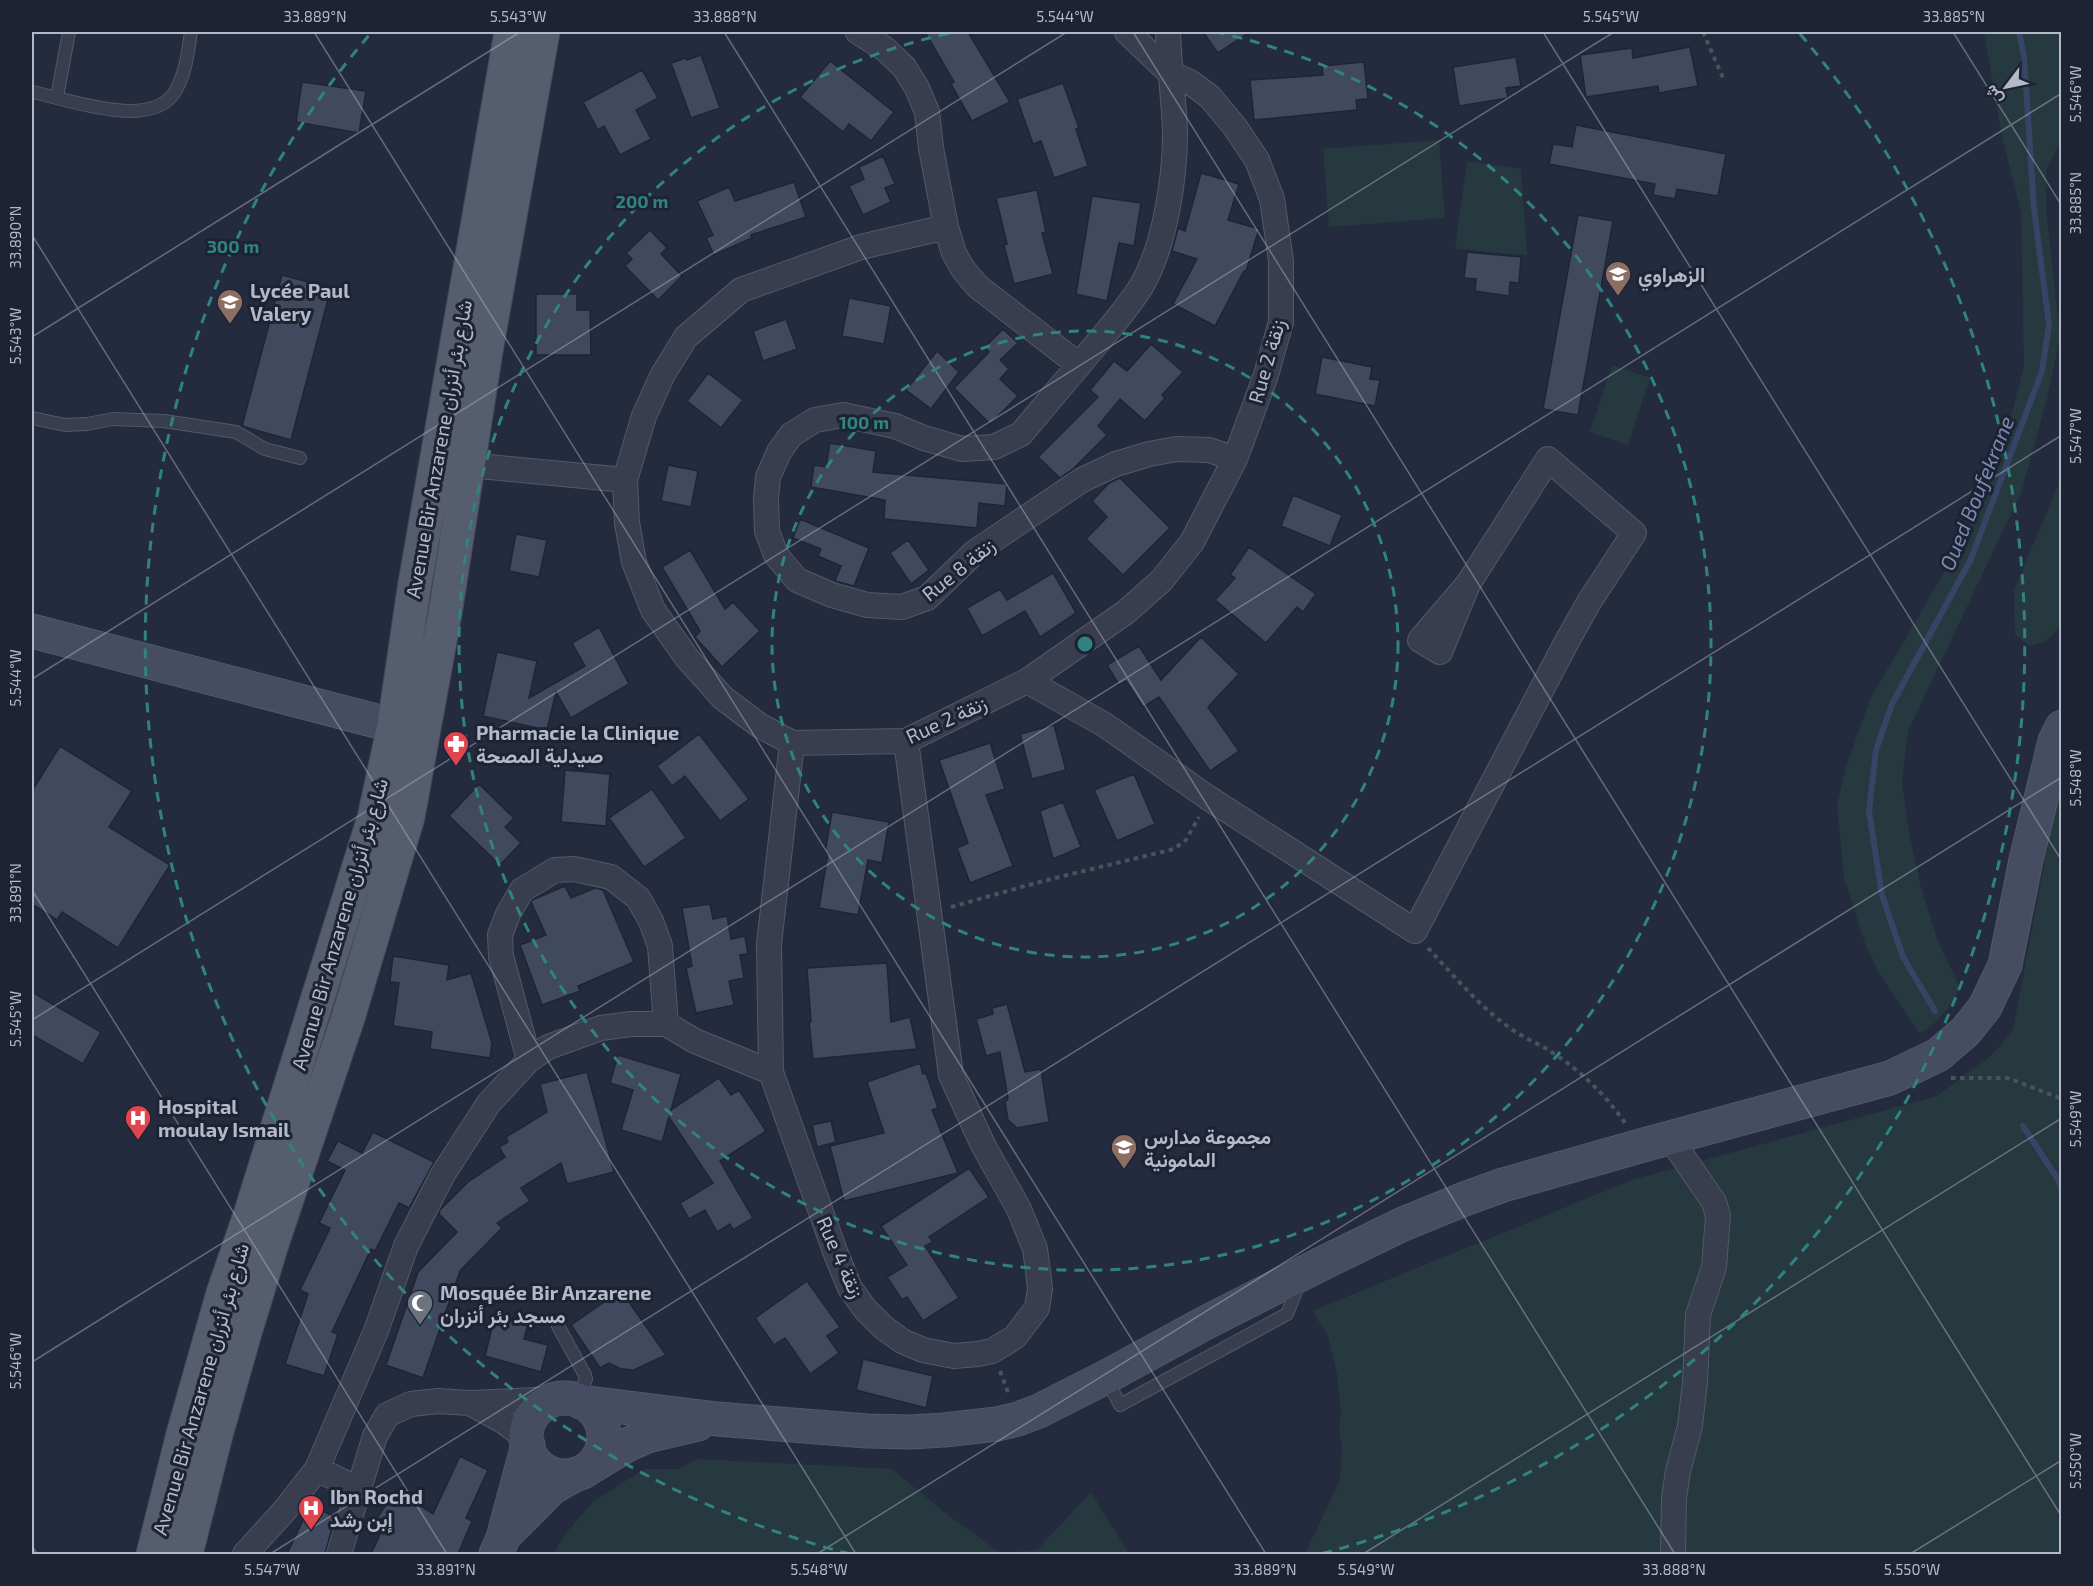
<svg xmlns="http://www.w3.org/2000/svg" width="2093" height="1586" viewBox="0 0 2093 1586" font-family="'Exo 2',Vazirmatn,sans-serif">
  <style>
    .green { fill: #26393f }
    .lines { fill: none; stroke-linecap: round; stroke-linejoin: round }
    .stream { stroke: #384465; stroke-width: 6 }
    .building { fill: #40495d; stroke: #1f2535; stroke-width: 1.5 }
    .lane-casing { stroke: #535969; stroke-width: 14 }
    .street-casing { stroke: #535969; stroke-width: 26 }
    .secondary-casing { stroke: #535969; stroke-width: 35 }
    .primary-casing { stroke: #414757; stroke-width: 35 }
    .path { stroke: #44565c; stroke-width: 4; stroke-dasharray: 4.5 4.5; stroke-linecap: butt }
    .lane { stroke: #383e4e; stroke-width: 12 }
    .street { stroke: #383e4e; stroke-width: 24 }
    .secondary { stroke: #464c61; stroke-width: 33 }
    .primary { stroke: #565d6e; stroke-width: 33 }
    .ticks { fill: none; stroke: #b4b9c9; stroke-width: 1.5; stroke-opacity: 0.45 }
    .ring { fill: none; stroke: #308380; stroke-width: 3; stroke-dasharray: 10 8 }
    .labels { text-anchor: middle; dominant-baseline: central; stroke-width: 6; stroke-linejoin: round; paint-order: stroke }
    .poi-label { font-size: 20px; font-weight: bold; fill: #b4b9c9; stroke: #1d2333; text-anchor: start }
    .street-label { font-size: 20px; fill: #b4b9c9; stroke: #1d2333 }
    .water-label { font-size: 21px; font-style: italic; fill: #7c8ab1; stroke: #1d2333 }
    .centre { fill: #308380; stroke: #1d2333; stroke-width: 3 }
    .ring-label { font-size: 18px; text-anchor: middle; font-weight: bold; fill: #308380; stroke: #1d2333; stroke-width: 6; stroke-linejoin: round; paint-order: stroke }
    .neatline { fill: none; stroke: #b4b9c9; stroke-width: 2 }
    .ticks-label { font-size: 15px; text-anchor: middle; fill: #b4b9c9 }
  </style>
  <rect width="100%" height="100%" fill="#242b3e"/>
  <path class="green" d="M 1984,32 L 2061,32 L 2061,141 L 2046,170 L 2046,208 L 2060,337 L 2047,399 L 2021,493 L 1908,731 L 1902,783 L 1910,838 L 1921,887 L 1937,939 L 1960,988 C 1950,1008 1939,1022 1920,1034 L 1879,973 L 1866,946 L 1844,878 L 1837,804 L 1847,764 L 1871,697 L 1953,558 L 1990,483 L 2010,420 L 2024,366 L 2021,211 L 2002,137 Z
    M 1439,140 L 1445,218 L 1329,227 L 1323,149 Z
    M 1467,161 L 1521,169 L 1527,255 L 1455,249 Z
    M 1612,365 L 1650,378 L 1628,445 L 1590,432 Z
    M 2061,479 L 2061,625 L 2047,641 L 2030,646 L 2015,635 L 2014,590 Z
    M 2061,775 L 2061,1554 L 1305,1554 L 1340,1480 L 1342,1446 L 1339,1429 L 1341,1412 L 1337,1374 L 1328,1336 L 1312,1311 L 1632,1180 L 1937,1096 L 1991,1056 L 2013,1030 Z
    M 697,1459 L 892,1469 L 944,1512 L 1000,1553 L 1037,1550 L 1091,1492 L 1129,1554 L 553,1554 L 566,1533 L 594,1501 L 644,1469 L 678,1469 Z"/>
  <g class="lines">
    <path class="stream" d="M 1935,1011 L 1903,957 L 1882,895 L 1869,811 L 1876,750 L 1892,704 L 1971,559 L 2042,371 L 2049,325 L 2034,209 L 2024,56 L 2019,32
      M 2023,1126 L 2059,1181 L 2062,1192"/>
  </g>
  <path class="building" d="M 925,32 L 968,32 L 1010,102 L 972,121 L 951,84 L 954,82 Z
    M 1203,32 L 1250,32 L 1218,53 Z
    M 1690,47 L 1698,86 L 1659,93 L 1658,86 L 1586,97 L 1580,55 L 1632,48 L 1633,58 Z
    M 701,55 L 720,108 L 691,118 L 671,63 L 686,58 L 687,60 Z
    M 1516,57 L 1521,86 L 1506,88 L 1508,98 L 1459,106 L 1453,67 Z
    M 830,61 L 894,112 L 871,141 L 849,124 L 843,132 L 800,97 Z
    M 1364,62 L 1368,99 L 1356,100 L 1357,110 L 1254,120 L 1250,80 L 1323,75 L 1322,66 Z
    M 642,70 L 658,98 L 636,110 L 651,139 L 620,155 L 604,126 L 598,130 L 583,102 Z
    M 302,82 L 366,91 L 359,133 L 296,122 Z
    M 1063,83 L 1079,128 L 1076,129 L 1088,166 L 1054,178 L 1041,141 L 1033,144 L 1017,99 Z
    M 1576,125 L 1726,154 L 1718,196 L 1677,189 L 1675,199 L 1653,195 L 1655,184 L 1549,164 L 1553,144 L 1572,147 Z
    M 883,156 L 895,184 L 885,188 L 891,202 L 863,215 L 849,186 L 864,179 L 859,167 Z
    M 1201,173 L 1239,184 L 1228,220 L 1259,229 L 1246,271 L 1244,271 L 1215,326 L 1173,304 L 1197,259 L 1172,251 L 1178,228 L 1185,231 Z
    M 794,182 L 806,217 L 751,235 L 752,238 L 714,255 L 706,238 L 713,235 L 697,201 L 729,187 L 735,201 Z
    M 1037,190 L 1046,232 L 1042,233 L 1053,274 L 1014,284 L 1004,245 L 1007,244 L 996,198 Z
    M 1092,196 L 1141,203 L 1134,246 L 1119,243 L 1107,301 L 1076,294 Z
    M 1578,215 L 1613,221 L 1578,415 L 1543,409 Z
    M 650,230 L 667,248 L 661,254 L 682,276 L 658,300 L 625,266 L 632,259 L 626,253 Z
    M 1467,252 L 1521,257 L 1519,283 L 1510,282 L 1509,296 L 1475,291 L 1476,279 L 1464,278 Z
    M 282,275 L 331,288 L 291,440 L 242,426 Z
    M 536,294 L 577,294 L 577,310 L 590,310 L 591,355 L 536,355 Z
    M 849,298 L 891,306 L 884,344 L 842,336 Z
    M 786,319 L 797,349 L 763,361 L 753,331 Z
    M 1003,329 L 1018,343 L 1000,360 L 1009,369 L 1000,379 L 1018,396 L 990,424 L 954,388 L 989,352 L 985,347 Z
    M 1151,344 L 1183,372 L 1162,395 L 1165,398 L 1145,421 L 1120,399 L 1098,426 L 1107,435 L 1073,469 L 1060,478 L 1038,457 L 1098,397 L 1090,390 L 1114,361 L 1127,371 Z
    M 937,351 L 959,372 L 931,409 L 906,390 Z
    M 1322,357 L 1372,367 L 1370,379 L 1380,380 L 1375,406 L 1315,394 Z
    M 708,373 L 743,400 L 721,428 L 687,401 Z
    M 830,443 L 876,451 L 873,472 L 1007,484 L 1005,506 L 979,503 L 977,528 L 884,519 L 885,500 L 811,487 L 814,465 L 826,467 Z
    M 668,465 L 698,471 L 691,507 L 661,501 Z
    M 1120,478 L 1170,528 L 1123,575 L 1086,539 L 1107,517 L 1092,501 L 1109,483 Z
    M 1293,495 L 1342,515 L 1330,546 L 1281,526 Z
    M 800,519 L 869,548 L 854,586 L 835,581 L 841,566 L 818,556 L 821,549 L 793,538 Z
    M 516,534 L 547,540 L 539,577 L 509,571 Z
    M 908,540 L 929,570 L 911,584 L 890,553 Z
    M 1249,547 L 1316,594 L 1303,612 L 1297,607 L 1266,643 L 1215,600 L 1235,578 L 1230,575 Z
    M 690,550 L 725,609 L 733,602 L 760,631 L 722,667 L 695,637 L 700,631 L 662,567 Z
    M 1053,573 L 1076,613 L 1040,637 L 1025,611 L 982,636 L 967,608 L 1000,589 L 1007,600 Z
    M 599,627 L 629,684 L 571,718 L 556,692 L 547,730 L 483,716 L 497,652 L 537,661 L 529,698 L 585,666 L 572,643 Z
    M 1201,637 L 1239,674 L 1208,707 L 1239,751 L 1210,771 L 1159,697 L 1143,707 L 1126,681 L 1119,685 L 1107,665 L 1139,646 L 1161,680 Z
    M 1054,725 L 1066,770 L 1032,779 L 1020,734 Z
    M 699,734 L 749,799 L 720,821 L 685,776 L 672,786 L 657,766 Z
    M 990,743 L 1005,789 L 986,795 L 1013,866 L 970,883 L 957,848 L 968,843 L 939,760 Z
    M 60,746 L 132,791 L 109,827 L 170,865 L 118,948 L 62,912 L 57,920 L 32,904 L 32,791 Z
    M 565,770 L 610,774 L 606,826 L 561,822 Z
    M 1134,774 L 1155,824 L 1117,841 L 1094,790 Z
    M 479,784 L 514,818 L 505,827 L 521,843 L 500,865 L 449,816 Z
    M 652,789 L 686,838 L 644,867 L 609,818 Z
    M 1063,802 L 1081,847 L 1053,859 L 1040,811 Z
    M 832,812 L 889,822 L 882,863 L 868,860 L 858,915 L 819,908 L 828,853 L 825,852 Z
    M 565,886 L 571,898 L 595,888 L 603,890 L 634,962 L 578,986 L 580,991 L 542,1005 L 520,945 L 546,935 L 531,902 L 532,900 Z
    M 710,904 L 713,919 L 727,916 L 731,939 L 745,936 L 748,954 L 740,955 L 744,978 L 729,981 L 734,1005 L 696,1013 L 686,968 L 692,966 L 682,908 Z
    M 393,956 L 449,965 L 447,980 L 471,973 L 492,1043 L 490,1058 L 430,1049 L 432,1032 L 393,1026 L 399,983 L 390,982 Z
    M 887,963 L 891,1022 L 910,1017 L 917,1049 L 813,1059 L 809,1022 L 811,1022 L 807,968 Z
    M 32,992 L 101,1032 L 83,1064 L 32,1035 Z
    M 1007,1004 L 1025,1072 L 1041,1069 L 1049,1122 L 1017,1128 L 1008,1120 L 1005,1102 L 1008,1099 L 1000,1052 L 986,1056 L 976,1019 L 993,1014 L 992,1008 Z
    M 618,1055 L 681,1074 L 671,1110 L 719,1078 L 731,1095 L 739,1090 L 766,1131 L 720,1161 L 753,1218 L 733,1230 L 730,1224 L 717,1232 L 705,1210 L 689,1219 L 680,1203 L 713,1183 L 669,1117 L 662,1142 L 621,1130 L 633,1090 L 610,1083 Z
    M 920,1063 L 923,1074 L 926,1073 L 938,1108 L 932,1110 L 958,1173 L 844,1201 L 830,1146 L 884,1133 L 867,1082 Z
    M 587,1072 L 614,1172 L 567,1184 L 561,1163 L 521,1188 L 530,1201 L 497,1223 L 502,1228 L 460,1271 L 423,1378 L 386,1365 L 418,1272 L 457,1232 L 439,1214 L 440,1210 L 468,1182 L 505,1157 L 499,1147 L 508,1142 L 506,1137 L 547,1112 L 540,1084 Z
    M 831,1121 L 836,1142 L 817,1147 L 812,1125 Z
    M 373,1132 L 434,1162 L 409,1208 L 399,1203 L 375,1251 L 371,1249 L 332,1332 L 338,1334 L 324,1376 L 285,1364 L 308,1294 L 300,1290 L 330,1228 L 319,1223 L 345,1170 L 327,1161 L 338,1141 L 362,1153 Z
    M 969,1168 L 989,1197 L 929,1237 L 933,1242 L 925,1246 L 959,1298 L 923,1321 L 907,1297 L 902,1300 L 887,1277 L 907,1265 L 881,1226 Z
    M 807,1281 L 840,1327 L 827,1336 L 839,1353 L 810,1374 L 785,1338 L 774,1345 L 755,1318 Z
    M 610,1298 L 629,1302 L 666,1355 L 634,1370 L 621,1369 L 609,1363 L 600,1368 L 571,1325 Z
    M 495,1315 L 528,1324 L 524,1339 L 548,1345 L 541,1372 L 485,1356 Z
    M 863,1359 L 933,1376 L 926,1408 L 856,1390 Z
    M 460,1456 L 488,1470 L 466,1518 L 472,1521 L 458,1554 L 371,1554 L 382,1530 L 373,1524 L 396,1490 L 433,1514 Z
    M 310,1505 L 335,1517 L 325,1554 L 287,1554 Z"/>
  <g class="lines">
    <g class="lane-casing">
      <path id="lane" d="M 32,92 C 68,99 153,132 176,90 C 186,72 188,52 191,32
        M 57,97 L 69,32
        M 32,418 L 65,425 L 87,424 L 113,419 L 164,421 L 236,432 L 265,449 L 300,458
        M 558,1326 L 585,1375 L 586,1379 L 577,1400
        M 1106,1378 L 1120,1405 L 1287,1314 L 1300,1281"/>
    </g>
    <g class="street-casing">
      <path id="street" d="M 858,32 L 885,49 L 904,67 L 917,88 L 927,112 L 931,148 L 946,227 L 954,253 L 963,269 L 977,286 L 1079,365 C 1100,339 1125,313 1142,285 C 1165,245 1175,178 1175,133 C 1174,99 1169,65 1168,32
        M 946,227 L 861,247 L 741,290 L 686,337 L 663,374 L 644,416 L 625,480 L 627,523 L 634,562 L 653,610 L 687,658 L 723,698 L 759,725 L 792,743 L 906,741 L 1027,681 L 1126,612 L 1162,580 L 1192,542 L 1235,459 L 1266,375 L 1281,322 L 1281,261 L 1272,199 L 1257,160 L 1235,127 L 1210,97 L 1190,82 L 1170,73 L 1127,32
        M 1079,365 L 1021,434 L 994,447 L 962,449 L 924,438 L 895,426 L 843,415 L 815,420 L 791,435 L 779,452 L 768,477 L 766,499 L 767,531 L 776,555 L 797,580 L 832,595 L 867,605 L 902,607 L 927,598 L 975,552 L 1082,480 L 1116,464 L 1149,454 L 1177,449 L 1209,450 L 1235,459
        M 469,465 L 625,480
        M 1027,681 L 1105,725 L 1207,797 L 1415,931 L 1566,643 L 1589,602 L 1634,533 L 1548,459 L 1468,584 L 1420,640 L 1440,652 L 1468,584
        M 792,743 L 769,944 L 771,1072 L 836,1254 L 850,1288 L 865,1309 L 883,1327 L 902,1341 L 923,1350 L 954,1356 L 978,1354 L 992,1351 L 1015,1337 L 1037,1308 L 1040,1289 L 1038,1271 L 1035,1249 L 1019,1209 L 983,1145 L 951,1075 L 906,741
        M 529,1060 L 501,956 L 500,935 L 508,914 L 522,890 L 555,870 L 574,869 L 611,877 L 638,898 L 651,921 L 660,946 L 666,1024
        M 1670,1138 L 1714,1202 L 1718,1216 L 1714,1267 L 1698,1315 L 1695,1382 L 1690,1426 L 1678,1471 L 1674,1498 L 1673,1554
        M 470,1403 L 503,1421 L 527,1439
        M 317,1469 L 360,1490
        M 245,1554 L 285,1510 L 317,1469 L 376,1331 L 406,1246 L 443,1174 L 489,1103 L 529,1060 L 548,1047 L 601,1028 L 631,1024 L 666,1024 L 695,1041 L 771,1072
        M 339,1554 L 375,1436 L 387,1415 L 411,1404 L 438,1401 L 470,1403 L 559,1399"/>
    </g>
    <g class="secondary-casing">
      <path id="secondary" d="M 32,631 L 422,733
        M526 1437a39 39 0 1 1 78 0a39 39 0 1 1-78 0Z
        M 581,1402 L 717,1419 L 867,1431 L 911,1432 L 944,1430 L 997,1424 L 1018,1419 L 1039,1411 L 1106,1377 L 1205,1323 L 1331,1259 L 1403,1224 L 1467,1198 L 1503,1185 L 1640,1146 L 1890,1078 L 1938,1055 L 1966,1031 L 1985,1007 L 2005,965 L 2026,860 L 2055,741 L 2062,727
        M 589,1468 L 627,1445 L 647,1436 L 698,1424
        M 506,1534 L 552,1488 L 576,1474
        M 496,1554 L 503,1538 L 528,1445"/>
    </g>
    <g class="primary-casing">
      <path id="primary" d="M 153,1554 L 183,1434 L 223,1293 L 250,1215 L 374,818 L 394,725 L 414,589 L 511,32
        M 186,1554 L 216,1435 L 244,1336 L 272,1244 L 348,1018 L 408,817 L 446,608 L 486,351 L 543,32"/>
    </g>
    <path class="path" d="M 1703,32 L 1723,78
      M 951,907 L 1043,881 L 1174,849 L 1186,840 L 1199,817
      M 1428,948 C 1454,976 1479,1006 1510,1028 C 1522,1037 1537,1043 1550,1051 C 1580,1070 1605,1094 1625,1123
      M 1951,1078 L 2008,1078 L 2062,1099
      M 1000,1371 L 1009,1395"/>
    <use href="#lane" class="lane"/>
    <use href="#street" class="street"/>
    <use href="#secondary" class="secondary"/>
    <use href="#primary" class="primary"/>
  </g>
  <path class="ticks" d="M 314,32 L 1266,1554M 724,32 L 1675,1554M 1133,32 L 2062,1517M 1543,32 L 2062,861M 1953,32 L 2062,206M 32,235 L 856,1554M 32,337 L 520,32M 32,679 L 1067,32M 32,890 L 447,1554M 32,1020 L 1614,32M 32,1362 L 2062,93M 32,1546 L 37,1554M 270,1554 L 2062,435M 817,1554 L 2062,777M 1363,1554 L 2062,1118M 1910,1554 L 2062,1460"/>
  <g class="ring">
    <circle cx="1085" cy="644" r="313"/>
    <path d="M1215 32A626 626 0 1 1 955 32"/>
    <path d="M850 1554A940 940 0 0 1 370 34M1800 34A940 940 0 0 1 1320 1554"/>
  </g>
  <defs>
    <g id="school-pin" transform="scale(1.35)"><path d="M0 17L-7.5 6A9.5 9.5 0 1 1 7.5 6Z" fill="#8d6e63" stroke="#1d2333"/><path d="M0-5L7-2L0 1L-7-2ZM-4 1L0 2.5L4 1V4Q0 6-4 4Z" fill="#fff"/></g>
    <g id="pharmacy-pin" transform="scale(1.35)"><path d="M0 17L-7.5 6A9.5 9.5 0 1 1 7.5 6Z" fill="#e0444e" stroke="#1d2333"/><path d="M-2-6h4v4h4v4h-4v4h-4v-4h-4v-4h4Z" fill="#fff"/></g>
    <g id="hospital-pin" transform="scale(1.35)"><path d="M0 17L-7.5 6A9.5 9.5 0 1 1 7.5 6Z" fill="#e0444e" stroke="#1d2333"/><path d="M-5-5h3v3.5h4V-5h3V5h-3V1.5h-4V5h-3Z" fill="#fff"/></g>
    <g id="mosque-pin" transform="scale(1.35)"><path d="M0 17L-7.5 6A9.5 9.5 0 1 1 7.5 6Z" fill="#6b7280" stroke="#1d2333"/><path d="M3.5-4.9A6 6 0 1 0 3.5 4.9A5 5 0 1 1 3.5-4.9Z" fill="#fff"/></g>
  </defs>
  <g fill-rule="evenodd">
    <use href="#school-pin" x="1618" y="274"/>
    <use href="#school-pin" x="230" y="302"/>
    <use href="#pharmacy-pin" x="456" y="744"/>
    <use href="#hospital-pin" x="138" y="1118"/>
    <use href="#school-pin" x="1124" y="1147"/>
    <use href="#mosque-pin" x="420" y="1303"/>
    <use href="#hospital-pin" x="311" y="1508"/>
  </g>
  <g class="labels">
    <g class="poi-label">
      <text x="1638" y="274">الزهراوي</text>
      <text x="250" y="290">Lycée Paul<tspan x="250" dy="23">Valery</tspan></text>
      <text x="476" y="732">Pharmacie la Clinique<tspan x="476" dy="23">صيدلية المصحة</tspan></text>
      <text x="158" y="1106">Hospital<tspan x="158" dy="23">moulay Ismail</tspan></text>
      <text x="1144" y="1136">مجموعة مدارس<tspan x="1144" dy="23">المامونية</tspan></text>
      <text x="440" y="1292">Mosquée Bir Anzarene<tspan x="440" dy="23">مسجد بئر أنزران</tspan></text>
      <text x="330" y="1496">Ibn Rochd<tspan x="330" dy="23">إبن رشد</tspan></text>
    </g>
    <g class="street-label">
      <text transform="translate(1266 361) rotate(-74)">Rue 2 زنقة</text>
      <text transform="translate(438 449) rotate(-80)">Avenue Bir Anzarene شارع بئر أنزران</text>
      <text transform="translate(958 569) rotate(-39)">Rue 8 زنقة</text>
      <text transform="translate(946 719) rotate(-25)">Rue 2 زنقة</text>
      <text transform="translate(339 924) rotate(-74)">Avenue Bir Anzarene شارع بئر أنزران</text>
      <text transform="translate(841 1257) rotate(66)">Rue 4 زنقة</text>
      <text transform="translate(200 1389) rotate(-74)">Avenue Bir Anzarene شارع بئر أنزران</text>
    </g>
    <g class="water-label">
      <text transform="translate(1976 493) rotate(-68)">Oued Boufekrane</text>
    </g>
  </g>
  <circle cx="1085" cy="644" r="9" class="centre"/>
  <g class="ring-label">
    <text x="642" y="208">200 m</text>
    <text x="233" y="253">300 m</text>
    <text x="864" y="429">100 m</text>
  </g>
  <rect width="2093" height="1586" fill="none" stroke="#1d2333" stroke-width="66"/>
  <g transform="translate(2006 87) rotate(238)" stroke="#1d2333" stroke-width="4.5" paint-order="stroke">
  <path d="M0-4.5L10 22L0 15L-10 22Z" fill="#b4b9c9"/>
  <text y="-9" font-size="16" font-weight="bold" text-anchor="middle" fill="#b4b9c9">ش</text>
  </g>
  <rect x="33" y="33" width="2027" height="1520" class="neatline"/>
  <g class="ticks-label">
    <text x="315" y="22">33.889°N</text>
    <text x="518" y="22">5.543°W</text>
    <text x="725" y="22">33.888°N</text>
    <text x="1065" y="22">5.544°W</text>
    <text x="1611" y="22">5.545°W</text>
    <text x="1954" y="22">33.885°N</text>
    <text transform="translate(2076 94) rotate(-90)" y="5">5.546°W</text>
    <text transform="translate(2076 203) rotate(-90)" y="5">33.885°N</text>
    <text transform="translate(16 237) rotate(-90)" y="5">33.890°N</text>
    <text transform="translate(16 336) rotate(-90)" y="5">5.543°W</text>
    <text transform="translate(2076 436) rotate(-90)" y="5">5.547°W</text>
    <text transform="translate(16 678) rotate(-90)" y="5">5.544°W</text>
    <text transform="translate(2076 778) rotate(-90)" y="5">5.548°W</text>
    <text transform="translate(16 893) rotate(-90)" y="5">33.891°N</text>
    <text transform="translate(16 1019) rotate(-90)" y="5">5.545°W</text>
    <text transform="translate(2076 1119) rotate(-90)" y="5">5.549°W</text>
    <text transform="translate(16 1361) rotate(-90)" y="5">5.546°W</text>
    <text transform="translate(2076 1461) rotate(-90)" y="5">5.550°W</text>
    <text x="272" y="1575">5.547°W</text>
    <text x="446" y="1575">33.891°N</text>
    <text x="819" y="1575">5.548°W</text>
    <text x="1265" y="1575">33.889°N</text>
    <text x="1366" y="1575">5.549°W</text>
    <text x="1674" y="1575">33.888°N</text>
    <text x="1912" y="1575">5.550°W</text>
  </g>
</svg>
